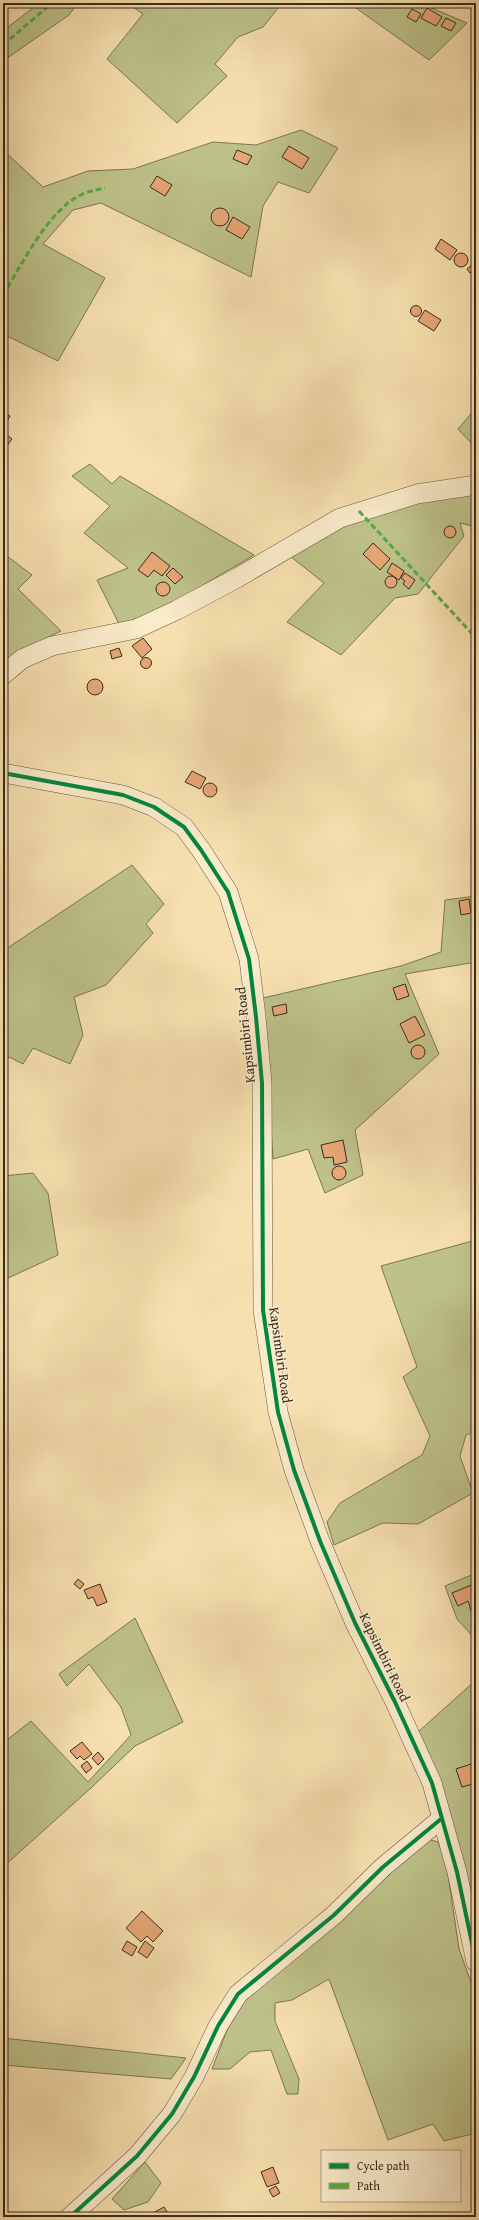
<svg xmlns="http://www.w3.org/2000/svg" width="479" height="2220" viewBox="0 0 479 2220" font-family="'Gentium Book Plus',serif">
  <style>
    .green { fill: #bec28a; stroke: #7c7653 }
    .building { fill: #e7a777; stroke: #3b2a1c }
    .lines { fill: none; stroke-linecap: round; stroke-linejoin: round }
    .minor-casing { stroke: #6a5841; stroke-width: 20 }
    .minor { stroke: #faebcb; stroke-width: 19 }
    .quiet { stroke: #55ab43; stroke-width: 3; stroke-dasharray: 6 3; stroke-linecap: butt }
    .cycleway-casing { stroke: #faebcb; stroke-width: 6 }
    .cycleway { stroke: #00873e; stroke-width: 4 }
    .labels { text-anchor: middle; dominant-baseline: central; stroke-width: 3; stroke-linejoin: round; paint-order: stroke }
    .street-label { font-size: 14px; fill: #3b2a1c; stroke: #faebcb }
  </style>
  <rect width="100%" height="100%" fill="#f7e0af"/>
  <filter id="stains"><feTurbulence type="fractalNoise" baseFrequency=".005" numOctaves="4"/><feColorMatrix values="0 0 0 0 .2 0 0 0 0 .09 0 0 0 0 .02 0 0 0 .5 -.17"/></filter>
  <radialGradient id="worn" r=".72"><stop offset=".6" stop-color="#630" stop-opacity="0"/><stop offset="1" stop-color="#630" stop-opacity=".3"/></radialGradient>
  <path class="green" d="M 39,3 L 78,3 L 69,15 L 3,61 L 3,31 Z
    M 127,3 L 282,3 L 263,27 L 238,37 L 215,64 L 227,76 L 177,123 L 107,59 L 143,14 Z
    M 349,3 L 420,3 L 467,23 L 429,60 Z
    M 301,130 L 338,148 L 309,193 L 278,182 L 263,206 L 251,277 L 101,203 L 73,210 L 43,244 L 105,278 L 58,361 L 3,334 L 3,150 L 43,187 L 88,171 L 133,169 L 213,142 L 256,145 Z
    M 476,408 L 476,448 L 458,429 Z
    M 90,464 L 112,484 L 120,476 L 254,555 L 154,614 L 119,624 L 97,580 L 128,568 L 84,533 L 110,506 L 72,476 Z
    M 476,492 L 476,527 L 460,523 L 464,536 L 418,594 L 395,598 L 341,655 L 287,622 L 324,583 L 290,556 L 340,525 L 412,502 Z
    M 3,553 L 32,575 L 18,589 L 61,631 L 16,653 L 3,664 Z
    M 132,865 L 164,904 L 146,924 L 153,933 L 106,985 L 74,997 L 83,1035 L 70,1064 L 33,1048 L 23,1064 L 9,1057 L 3,1066 L 3,951 Z
    M 476,896 L 476,962 L 405,974 L 439,1054 L 355,1130 L 363,1175 L 325,1193 L 308,1149 L 273,1159 L 263,998 L 401,966 L 441,952 L 445,900 Z
    M 33,1173 L 48,1193 L 58,1255 L 6,1279 L 3,1290 L 3,1176 Z
    M 476,1240 L 476,1431 L 466,1435 L 460,1456 L 473,1493 L 418,1524 L 383,1523 L 334,1545 L 327,1522 L 340,1503 L 422,1455 L 430,1436 L 403,1377 L 417,1367 L 381,1266 Z
    M 476,1573 L 476,1640 L 457,1619 L 445,1586 Z
    M 135,1618 L 183,1722 L 135,1746 L 92,1787 L 3,1867 L 3,1743 L 31,1721 L 88,1782 L 131,1735 L 121,1707 L 89,1664 L 67,1686 L 59,1674 Z
    M 476,1680 L 476,1915 C 464,1849 442,1795 417,1733 Z
    M 428,1839 L 438,1842 L 446,1861 L 459,1949 L 472,1985 L 476,2013 L 476,2133 L 444,2141 L 433,2124 L 388,2140 L 329,1979 L 292,2000 L 275,2003 L 275,2021 L 299,2079 L 298,2094 L 287,2094 L 271,2050 L 250,2052 L 230,2069 L 212,2069 L 227,2030 L 248,1995 L 314,1943 Z
    M 3,2038 L 186,2058 L 171,2079 L 3,2065 Z
    M 145,2162 L 161,2183 L 148,2202 L 124,2210 L 112,2199 Z"/>
  <path class="building" d="M 427,8 L 442,17 L 436,26 L 421,18 Z
    M 412,9 L 421,14 L 416,22 L 407,17 Z
    M 446,18 L 456,23 L 451,31 L 441,26 Z
    M 289,146 L 309,158 L 302,169 L 282,157 Z
    M 237,150 L 252,156 L 247,165 L 233,159 Z
    M 157,176 L 172,185 L 165,196 L 150,187 Z
    M211 217a9 9 0 1 1 18 0a9 9 0 1 1-18 0Z
    M 233,217 L 250,227 L 242,239 L 226,230 Z
    M 441,239 L 457,250 L 450,260 L 435,249 Z
    M454 260a7 7 0 1 1 14 0a7 7 0 1 1-14 0Z
    M 475,262 L 476,268 L 470,273 L 467,269 Z
    M410.5 311a5.5 5.5 0 1 1 11 0a5.5 5.5 0 1 1-11 0Z
    M 425,310 L 441,320 L 434,331 L 418,321 Z
    M 3,412 L 10,416 L 4,426 L 3,425 Z
    M 4,433 L 12,439 L 6,447 L 3,444 Z
    M444 532a6 6 0 1 1 12 0a6 6 0 1 1-12 0Z
    M 373,543 L 390,559 L 380,570 L 363,554 Z
    M 152,552 L 170,566 L 162,576 L 154,570 L 148,577 L 138,570 Z
    M 392,563 L 404,571 L 399,580 L 387,572 Z
    M 173,568 L 183,577 L 175,584 L 166,575 Z
    M 405,573 L 415,580 L 409,589 L 403,584 L 405,581 L 401,578 Z
    M385 582a6 6 0 1 1 12 0a6 6 0 1 1-12 0Z
    M156 589a7 7 0 1 1 14 0a7 7 0 1 1-14 0Z
    M 143,638 L 152,649 L 142,658 L 132,646 Z
    M 119,648 L 122,656 L 112,659 L 110,651 Z
    M140.5 663a5.5 5.5 0 1 1 11 0a5.5 5.5 0 1 1-11 0Z
    M87 687a8 8 0 1 1 16 0a8 8 0 1 1-16 0Z
    M 192,771 L 206,778 L 200,789 L 185,782 Z
    M203 790a7 7 0 1 1 14 0a7 7 0 1 1-14 0Z
    M 469,899 L 471,913 L 461,915 L 459,901 Z
    M 472,915 L 476,915 L 476,934 L 475,935 Z
    M 476,941 L 476,956 L 472,950 Z
    M 405,984 L 409,996 L 397,1000 L 393,988 Z
    M 286,1004 L 287,1013 L 274,1016 L 272,1007 Z
    M 415,1016 L 425,1035 L 409,1043 L 400,1024 Z
    M411 1052a7 7 0 1 1 14 0a7 7 0 1 1-14 0Z
    M 343,1140 L 347,1162 L 334,1165 L 333,1157 L 324,1158 L 321,1145 Z
    M332 1173a7 7 0 1 1 14 0a7 7 0 1 1-14 0Z
    M 78,1579 L 84,1584 L 80,1589 L 74,1584 Z
    M 100,1584 L 107,1602 L 97,1606 L 93,1597 L 88,1599 L 84,1590 Z
    M 474,1584 L 476,1590 L 476,1627 L 468,1601 L 458,1606 L 452,1593 Z
    M 82,1742 L 92,1754 L 84,1760 L 80,1756 L 77,1759 L 70,1751 Z
    M 98,1752 L 104,1759 L 98,1765 L 92,1758 Z
    M 87,1761 L 92,1768 L 86,1773 L 81,1766 Z
    M 474,1763 L 476,1783 L 462,1787 L 456,1769 Z
    M 142,1911 L 163,1931 L 153,1942 L 147,1936 L 141,1942 L 126,1928 Z
    M 127,1941 L 137,1947 L 132,1956 L 122,1950 Z
    M 145,1941 L 154,1948 L 147,1958 L 138,1952 Z
    M 273,2167 L 279,2183 L 267,2187 L 261,2172 Z
    M 276,2186 L 280,2193 L 273,2197 L 269,2190 Z
    M 164,2207 L 170,2217 L 155,2217 L 153,2213 Z"/>
  <g class="lines">
    <g class="minor-casing">
      <path id="minor" d="M 3,675 L 22,659 L 52,646 L 136,629 L 177,610 L 237,578 L 340,518 L 417,494 L 476,485
        M 3,773 L 123,795 L 154,807 L 184,827 L 201,850 L 228,892 L 249,959 L 256,1017 L 262,1083 L 263,1310 L 278,1412 L 294,1470 L 320,1541 L 355,1623 L 395,1702 L 432,1783 L 457,1872 L 476,1962
        M 70,2217 L 137,2156 L 172,2114 L 194,2077 L 218,2026 L 238,1994 L 334,1915 L 383,1867 L 441,1819"/>
    </g>
    <use href="#minor" class="minor"/>
    <path class="quiet" d="M 3,45 L 52,3
      M 3,295 C 21,266 49,209 81,195 C 88,191 97,190 105,188
      M 359,511 L 476,638"/>
    <g class="cycleway-casing">
      <path id="cycleway" d="M 3,773 L 123,795 L 154,807 L 184,827 L 201,850 L 228,892 L 249,959 L 256,1017 L 262,1083 L 263,1310 L 278,1412 L 294,1470 L 320,1541 L 355,1623 L 395,1702 L 432,1783 L 457,1872 L 476,1962
        M 70,2217 L 137,2156 L 172,2114 L 194,2077 L 218,2026 L 238,1994 L 334,1915 L 383,1867 L 441,1819"/>
    </g>
    <use href="#cycleway" class="cycleway"/>
  </g>
  <g class="labels">
    <g class="street-label">
      <text transform="translate(245 1035) rotate(-96)">Kapsimbiri Road</text>
      <text transform="translate(281 1355) rotate(82)">Kapsimbiri Road</text>
      <text transform="translate(385 1657) rotate(64)">Kapsimbiri Road</text>
    </g>
  </g>
  <rect width="479" height="2220" fill="none" stroke="#f7e0af" stroke-width="16"/>
  <rect x="4" y="4" width="471" height="2212" fill="none" stroke="#3b2a1c" stroke-width="2"/>
  <rect x="8" y="8" width="463" height="2204" fill="none" stroke="#3b2a1c"/>
  <rect x="321" y="2150" width="140" height="52" fill="#faebcb" stroke="#ae9e85"/>
  <rect x="329" y="2163" width="20" height="6" fill="#00873e" stroke="#ae9e85"/>
  <text x="357" y="2170" font-size="12" fill="#3b2a1c">Cycle path</text>
  <rect x="329" y="2183" width="20" height="6" fill="#55ab43" stroke="#ae9e85"/>
  <text x="357" y="2190" font-size="12" fill="#3b2a1c">Path</text>
  <rect width="100%" height="100%" filter="url(#stains)"/>
  <rect width="100%" height="100%" fill="url(#worn)"/>
</svg>
